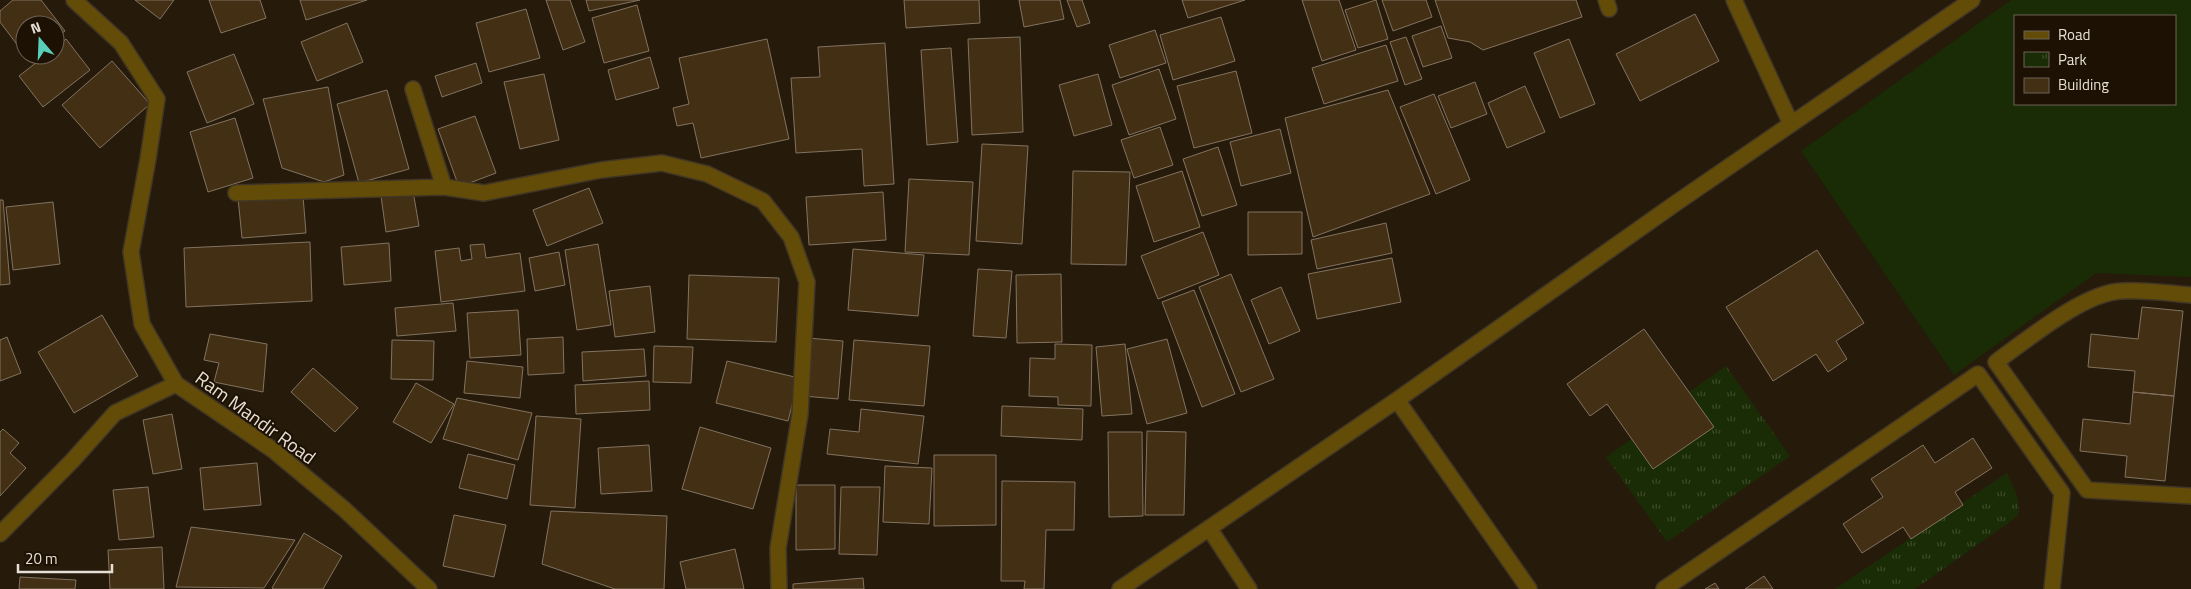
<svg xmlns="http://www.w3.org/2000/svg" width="2191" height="589" viewBox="0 0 2191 589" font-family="'Titillium Web',sans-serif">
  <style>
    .grass { fill: #1a2c05; fill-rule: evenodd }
    .park { fill: url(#park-tufts) }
    .building { fill: #432f14; stroke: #827361 }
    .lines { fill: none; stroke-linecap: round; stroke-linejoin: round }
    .minor-casing { stroke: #413626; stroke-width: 18 }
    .minor { stroke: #624c07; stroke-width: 15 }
    .labels { text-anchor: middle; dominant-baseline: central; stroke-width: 4; stroke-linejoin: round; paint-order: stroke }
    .street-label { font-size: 19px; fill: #e7dfd5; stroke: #1c1103 }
  </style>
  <defs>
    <pattern id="park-tufts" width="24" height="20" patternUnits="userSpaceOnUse" patternTransform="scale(1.25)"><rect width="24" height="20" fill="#1a2c05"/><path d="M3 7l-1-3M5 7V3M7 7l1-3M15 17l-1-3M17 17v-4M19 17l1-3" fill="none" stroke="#3b4a29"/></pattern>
  </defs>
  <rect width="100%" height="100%" fill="#261a0a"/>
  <path class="grass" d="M 2011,0 L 2191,0 L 2191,277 L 2096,273 L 1954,375 L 1801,151 ZM 2015,16 L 2175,16 L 2175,104 L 2015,104 Z"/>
  <path class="park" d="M 1726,366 L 1790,456 L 1667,542 L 1606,457 L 1632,439 L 1654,469 L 1714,427 L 1689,392 Z
    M 2007,473 C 2014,488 2021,499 2018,516 L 1915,589 L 1835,589 Z"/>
  <path class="building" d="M 13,0 L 41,0 L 65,31 L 55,38 L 55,25 L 25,25 L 25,55 L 0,22 L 0,11 Z
    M 135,0 L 174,0 L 160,19 Z
    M 209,0 L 260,0 L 266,18 L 221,33 Z
    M 300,0 L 367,0 L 306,20 Z
    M 546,0 L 570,0 L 585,42 L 563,50 Z
    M 586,0 L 640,0 L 589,11 Z
    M 904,0 L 979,0 L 980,23 L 906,28 Z
    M 1019,0 L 1060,0 L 1064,19 L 1024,27 Z
    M 1067,0 L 1082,0 L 1090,23 L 1077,27 Z
    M 1182,0 L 1245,0 L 1188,18 Z
    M 1302,0 L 1339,0 L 1356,50 L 1322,61 Z
    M 1376,0 L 1388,39 L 1358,48 L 1345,10 Z
    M 1382,0 L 1426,0 L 1432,17 L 1393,31 Z
    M 1435,0 L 1576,0 L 1582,17 L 1483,50 L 1470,42 L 1448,38 Z
    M 637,5 L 649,51 L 604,63 L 592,18 Z
    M 526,9 L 540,58 L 489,72 L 476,23 Z
    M 1695,14 L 1719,61 L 1640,101 L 1616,54 Z
    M 1221,17 L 1235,61 L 1173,80 L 1160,35 Z
    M 347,23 L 363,62 L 317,81 L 301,42 Z
    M 1441,26 L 1452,58 L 1423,67 L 1412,36 Z
    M 1155,30 L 1166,63 L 1120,78 L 1109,45 Z
    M 1020,37 L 1023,132 L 972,135 L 968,39 Z
    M 1406,37 L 1422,79 L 1405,85 L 1390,42 Z
    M 66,39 L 90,70 L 43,107 L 19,76 L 46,55 L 55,55 L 55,48 Z
    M 767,39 L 789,139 L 701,158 L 693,123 L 677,126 L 673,108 L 689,104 L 679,58 Z
    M 1569,39 L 1595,104 L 1560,118 L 1534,53 Z
    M 885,43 L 894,184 L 864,186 L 862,149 L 796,153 L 791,78 L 820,77 L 818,47 Z
    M 1386,45 L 1398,81 L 1324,104 L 1312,68 Z
    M 951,48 L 958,142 L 927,145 L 921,50 Z
    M 234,54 L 254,104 L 207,123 L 187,72 Z
    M 650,57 L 659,88 L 616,100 L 608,70 Z
    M 112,61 L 150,104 L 100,148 L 62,105 Z
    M 476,63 L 482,83 L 442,97 L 435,76 Z
    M 1159,69 L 1176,119 L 1129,135 L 1112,85 Z
    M 1236,71 L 1252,133 L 1194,148 L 1177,86 Z
    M 544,74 L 559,140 L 520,149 L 504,82 Z
    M 1098,74 L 1112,125 L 1074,136 L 1059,85 Z
    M 1475,82 L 1487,114 L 1451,128 L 1438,96 Z
    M 1525,86 L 1545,132 L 1507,148 L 1488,103 Z
    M 328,87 L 344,175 L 324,182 L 282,168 L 263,99 Z
    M 387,90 L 409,169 L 359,183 L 337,104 Z
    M 1388,90 L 1430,194 L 1313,237 L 1285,118 Z
    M 1434,94 L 1470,180 L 1436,194 L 1400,107 Z
    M 475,116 L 496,173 L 459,187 L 438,129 Z
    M 235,118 L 253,178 L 208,192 L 190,132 Z
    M 1160,127 L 1173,165 L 1134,178 L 1121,140 Z
    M 1280,129 L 1291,173 L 1241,186 L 1230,142 Z
    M 982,144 L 1028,146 L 1022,244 L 976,241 Z
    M 1218,147 L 1237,205 L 1202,216 L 1183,159 Z
    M 1073,171 L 1130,172 L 1126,265 L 1071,264 Z
    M 1182,171 L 1200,227 L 1154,242 L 1136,186 Z
    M 909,179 L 973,182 L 969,255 L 905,252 Z
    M 589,188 L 603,223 L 547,246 L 533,210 Z
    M 413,191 L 419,226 L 386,232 L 381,196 Z
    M 883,192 L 886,240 L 809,245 L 806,197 Z
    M 303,196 L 306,233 L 242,238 L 238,198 Z
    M 0,200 L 3,200 L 10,284 L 0,285 Z
    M 53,202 L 60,264 L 13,270 L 6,207 Z
    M 1248,212 L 1302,212 L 1302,254 L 1248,255 Z
    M 1386,223 L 1392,253 L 1317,269 L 1311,240 Z
    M 1203,232 L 1219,275 L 1158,299 L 1141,256 Z
    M 310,242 L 312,301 L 186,307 L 184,248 Z
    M 389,243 L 391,281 L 344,285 L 341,247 Z
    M 484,244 L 486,258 L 520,253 L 525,291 L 441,302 L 435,251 L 459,248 L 461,261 L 472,259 L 470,245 Z
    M 598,244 L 611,325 L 577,330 L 565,250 Z
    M 853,249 L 924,255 L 918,316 L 848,310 Z
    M 1817,250 L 1864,323 L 1836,341 L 1847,359 L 1828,372 L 1816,354 L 1773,381 L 1726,307 Z
    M 559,252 L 565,285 L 535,291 L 529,258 Z
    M 1392,258 L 1401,302 L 1317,319 L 1308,274 Z
    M 978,269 L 1012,271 L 1006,338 L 973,336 Z
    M 1061,274 L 1062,342 L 1017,343 L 1016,275 Z
    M 1231,274 L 1274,379 L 1241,392 L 1199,287 Z
    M 689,275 L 779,278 L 776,342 L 687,339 Z
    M 650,286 L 655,332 L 615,337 L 609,291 Z
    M 1281,287 L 1300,331 L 1269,344 L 1251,300 Z
    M 1194,290 L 1235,394 L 1202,407 L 1162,302 Z
    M 453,303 L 456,331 L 397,336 L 395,308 Z
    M 2142,307 L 2183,311 L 2174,396 L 2133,392 L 2135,371 L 2088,367 L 2091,334 L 2138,339 Z
    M 518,310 L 521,355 L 470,358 L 467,313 Z
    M 102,315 L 138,376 L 74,413 L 38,352 Z
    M 1644,329 L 1714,427 L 1653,469 L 1607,404 L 1590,416 L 1567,384 Z
    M 210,334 L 267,344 L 263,392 L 214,382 L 219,363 L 204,360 Z
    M 7,337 L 21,373 L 0,381 L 0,340 Z
    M 563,337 L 564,373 L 528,375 L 527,339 Z
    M 808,338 L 843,341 L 838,399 L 803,396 Z
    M 1167,339 L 1187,413 L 1147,424 L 1127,349 Z
    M 392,340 L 434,341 L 433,380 L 391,379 Z
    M 854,340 L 930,346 L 924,406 L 849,400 Z
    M 1055,344 L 1092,345 L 1091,406 L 1058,405 L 1058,397 L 1029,396 L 1030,358 L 1055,359 Z
    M 1125,344 L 1132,414 L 1102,416 L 1096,347 Z
    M 654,346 L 693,347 L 691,383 L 653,382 Z
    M 644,349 L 646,376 L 583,381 L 582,352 Z
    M 467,361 L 523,367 L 520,398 L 464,393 Z
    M 727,361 L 799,378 L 788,421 L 716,403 Z
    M 313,368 L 358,408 L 335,432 L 291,392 Z
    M 649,381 L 650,410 L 576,414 L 575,385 Z
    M 416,383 L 454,404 L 431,443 L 393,422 Z
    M 2133,392 L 2174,396 L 2165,481 L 2125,477 L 2127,456 L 2080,451 L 2083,419 L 2130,424 Z
    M 457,398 L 532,413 L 518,460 L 443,439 Z
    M 1002,406 L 1083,409 L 1082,440 L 1001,436 Z
    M 861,409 L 924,416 L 918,464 L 827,454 L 830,429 L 859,432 Z
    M 172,414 L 182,469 L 153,474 L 143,420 Z
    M 536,416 L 581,419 L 575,508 L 530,505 Z
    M 700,427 L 771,448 L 753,509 L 682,489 Z
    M 3,429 L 19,443 L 10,453 L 26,468 L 0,496 L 0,432 Z
    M 1147,431 L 1186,432 L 1184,515 L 1145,515 Z
    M 1108,432 L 1142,432 L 1143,516 L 1109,517 Z
    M 1973,438 L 1992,468 L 1955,492 L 1963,505 L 1911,539 L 1903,527 L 1862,553 L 1843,524 L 1883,497 L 1871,479 L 1923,445 L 1935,463 Z
    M 649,445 L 652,491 L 601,494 L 598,448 Z
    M 468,454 L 515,465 L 507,499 L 459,488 Z
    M 934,455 L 996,455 L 996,525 L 934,526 Z
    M 257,463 L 261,505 L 204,510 L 200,468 Z
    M 885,466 L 932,468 L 929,524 L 883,522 Z
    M 1002,481 L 1075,482 L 1074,530 L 1046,530 L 1044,589 L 1024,589 L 1025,581 L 1001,581 Z
    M 796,485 L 835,485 L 835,549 L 796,550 Z
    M 148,487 L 154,537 L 119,540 L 113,490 Z
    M 841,487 L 880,487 L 877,555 L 839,554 Z
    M 551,511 L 667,516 L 664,589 L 615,589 L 542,564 Z
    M 454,515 L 506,525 L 494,577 L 443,566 Z
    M 191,527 L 295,540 L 264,588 L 176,587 Z
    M 304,533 L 342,556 L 323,589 L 274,589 L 272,588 Z
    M 162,547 L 164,589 L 110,589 L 108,550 Z
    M 735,549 L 744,589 L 686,589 L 680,562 Z
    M 1764,576 L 1773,589 L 1745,589 Z
    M 20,577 L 76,580 L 75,589 L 19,589 Z
    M 863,578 L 864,589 L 793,589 L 793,584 Z
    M 1715,583 L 1719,589 L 1705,589 Z"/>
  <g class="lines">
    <g class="minor-casing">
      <path id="minor" d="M 74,0 L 121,43 L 157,99 L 148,159 L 131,252 L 142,324 L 176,384 L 273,450 L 344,509 L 429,589
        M 1606,0 L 1609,9
        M 1734,0 L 1791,124
        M 413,89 L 444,187 L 484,193 L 601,170 L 662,163 L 707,174 L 763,201 L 791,237 L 807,282 L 800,414 L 778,548 L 779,589
        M 236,193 L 444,187
        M 2191,295 C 2168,293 2145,290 2122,291 C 2084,292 2027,340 1996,362 L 2087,490 L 2191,496
        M 1397,400 L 1529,589
        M 1209,528 L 1249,589
        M 0,534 L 72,461 L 115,413 L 176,384
        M 1120,589 L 1397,400 L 1676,203 L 1972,0
        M 1664,589 L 1978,374 L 2062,493 L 2052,589"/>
    </g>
    <use href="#minor" class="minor"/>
  </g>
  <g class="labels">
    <g class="street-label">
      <text transform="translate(256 417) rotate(36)">Ram Mandir Road</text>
    </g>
  </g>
  <rect x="2014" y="15" width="162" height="90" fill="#1c1103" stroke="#6d6357"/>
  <rect x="2024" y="31" width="25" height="8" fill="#624c07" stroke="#6d6357"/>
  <text x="2058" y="40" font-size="15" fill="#e7dfd5">Road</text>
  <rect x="2024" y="52" width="25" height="15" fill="url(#park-tufts)" stroke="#6d6357"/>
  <text x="2058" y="65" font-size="15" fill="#e7dfd5">Park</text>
  <rect x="2024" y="78" width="25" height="15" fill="#432f14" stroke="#6d6357"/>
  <text x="2058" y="90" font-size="15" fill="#e7dfd5">Building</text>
  <g transform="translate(40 40) rotate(341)"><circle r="24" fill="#1c1103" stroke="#6d6357"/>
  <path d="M0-4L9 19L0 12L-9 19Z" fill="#5bcebb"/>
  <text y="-8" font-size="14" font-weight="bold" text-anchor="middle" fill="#e7dfd5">N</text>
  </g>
  <path d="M18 564v8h94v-8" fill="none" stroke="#e7dfd5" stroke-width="2.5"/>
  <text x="25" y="564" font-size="15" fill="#e7dfd5" stroke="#1c1103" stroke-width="4" paint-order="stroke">20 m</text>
</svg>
